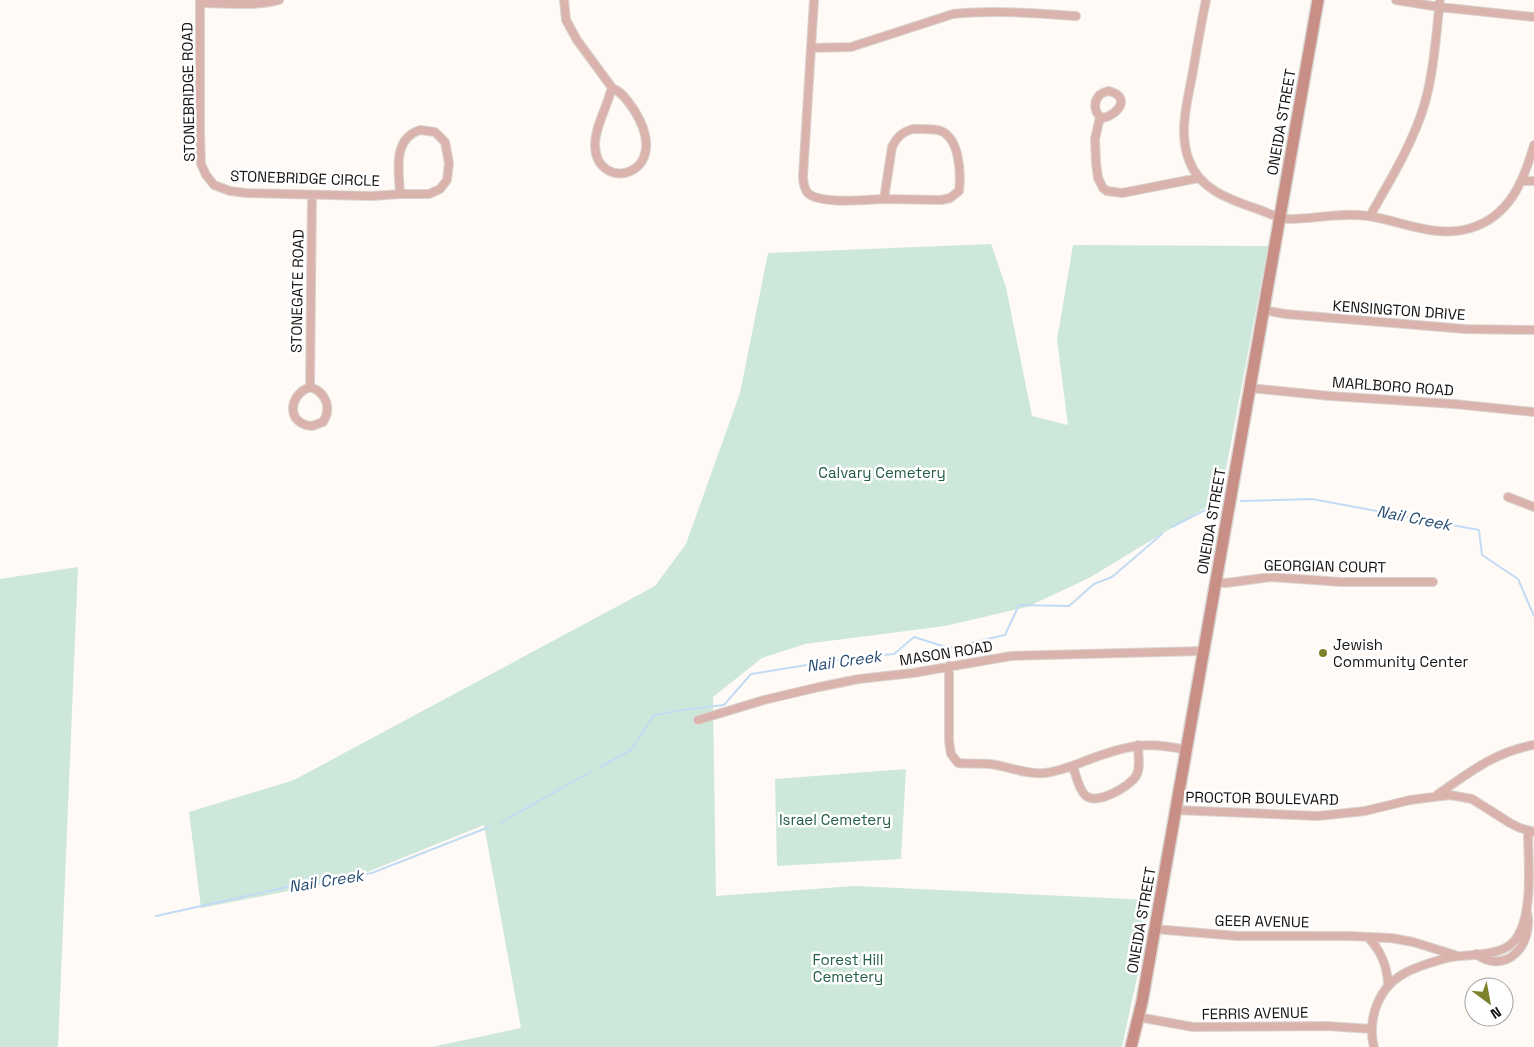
<svg xmlns="http://www.w3.org/2000/svg" width="1534" height="1047" viewBox="0 0 1534 1047" font-family="'Space Grotesk',sans-serif">
  <style>
    .green { fill: #cde8da }
    .lines { fill: none; stroke-linecap: round; stroke-linejoin: round }
    .stream { stroke: #c2daf4; stroke-width: 2 }
    .street-casing { stroke: #dad5d1; stroke-width: 10 }
    .secondary-casing { stroke: #dad5d1; stroke-width: 14 }
    .street { stroke: #dab3ad; stroke-width: 8 }
    .secondary { stroke: #c88f87; stroke-width: 11 }
    .poi-dot { fill: #7e812b; stroke: #fff; stroke-width: 2 }
    .labels { text-anchor: middle; dominant-baseline: central; stroke-width: 5; stroke-linejoin: round; paint-order: stroke }
    .street-label { font-size: 15px; fill: #171310; stroke: #fff }
    .park-label { font-size: 15px; fill: #225e45; stroke: #fff }
    .poi-label { font-size: 15px; fill: #171310; stroke: #fff; text-anchor: start }
    .water-label { font-size: 16px; font-style: italic; fill: #284d72; stroke: #fff }
  </style>
  <rect width="100%" height="100%" fill="#fffaf6"/>
  <path class="green" d="M 991,244 L 1006,287 L 1032,416 L 1068,425 L 1057,340 L 1073,245 L 1268,246 L 1221,496 L 1213,503 L 1089,578 L 1027,607 L 945,626 L 805,644 L 762,658 L 713,697 L 716,896 L 855,886 L 1150,900 L 1138,973 L 1122,1047 L 432,1047 L 521,1028 L 484,825 L 350,879 L 201,908 L 189,812 L 294,780 L 655,586 L 686,544 L 740,393 L 768,253 Z
    M 78,567 L 58,1047 L 0,1047 L 0,579 Z
    M 906,769 L 901,859 L 777,866 L 775,779 Z"/>
  <g class="lines">
    <path class="stream" d="M 1241,501 L 1312,499 L 1479,530 L 1482,555 L 1518,579 L 1534,616
      M 1172,527 L 1221,502
      M 600,767 L 631,750 L 654,715 L 689,709 L 724,705 L 751,674 L 850,658 L 894,654 L 914,637 L 949,648 L 1005,635 L 1019,605 L 1069,606 L 1094,584 L 1112,577 L 1162,534
      M 500,823 L 590,772
      M 156,916 L 287,887 L 372,873 L 489,827"/>
    <g class="street-casing">
      <path id="street" d="M 200,0 L 200,132 L 201,164 L 206,175 L 214,185 L 230,191 L 246,193 L 372,196 L 400,194
        M 564,0 L 566,20 L 577,40 L 613,89
        M 814,0 L 803,176 C 803,182 804,187 807,192 C 817,205 868,200 884,199
        M 1206,0 C 1201,24 1197,47 1193,71 C 1188,99 1178,132 1189,160 C 1200,191 1232,200 1260,210 C 1269,213 1279,219 1289,219 C 1315,219 1341,212 1368,216 C 1402,221 1436,239 1471,228 C 1510,216 1524,180 1534,145
        M 1396,0 L 1439,7 L 1534,17
        M 200,3 C 225,3 255,7 279,0
        M 811,48 L 851,47 L 953,14 C 994,10 1036,13 1076,16
        M 613,89 C 622,91 629,103 634,110 C 676,176 596,195 595,145 C 595,126 607,108 611,90 Z
        M 1109,91 C 1131,97 1119,114 1103,118 C 1095,115 1093,104 1098,97 C 1100,93 1105,92 1109,91 Z
        M 1100,117 L 1095,139 L 1096,163 L 1098,178 L 1103,188 L 1107,191 L 1122,193 L 1199,178
        M 913,129 C 922,129 933,128 941,131 C 960,139 961,174 959,191 L 950,198 L 941,200 L 884,199 L 892,147 C 897,137 902,132 913,129 Z
        M 420,130 L 435,132 L 445,142 L 449,163 L 447,180 L 440,189 L 429,194 L 400,194 C 399,171 392,139 420,130 Z
        M 1522,181 L 1534,181
        M 1370,216 C 1390,180 1412,145 1424,106 C 1434,72 1436,35 1440,0
        M 1263,310 L 1285,314 L 1465,329 L 1534,330
        M 310,387 L 312,195
        M 310,387 C 326,392 332,408 323,422 L 312,426 C 286,424 288,395 310,387 Z
        M 1250,388 L 1330,396 L 1454,404 L 1534,412
        M 1508,497 L 1534,507
        M 1216,582 L 1226,583 L 1271,577 L 1341,582 L 1433,582
        M 949,666 L 949,741 L 951,754 L 958,763 C 969,764 979,763 989,764 C 1009,766 1025,775 1045,773 C 1062,771 1077,764 1093,758 C 1129,745 1148,741 1186,750
        M 698,720 L 764,700 L 819,687 L 859,679 L 913,673 L 1011,656 L 1203,651
        M 1073,766 C 1076,775 1078,788 1085,795 C 1096,806 1129,787 1136,776 C 1141,768 1138,755 1138,745
        M 1437,795 C 1467,774 1496,751 1534,745
        M 1175,810 L 1318,816 L 1365,811 L 1410,800 L 1450,795 L 1472,799 L 1510,823 L 1520,828 L 1534,832
        M 1155,929 L 1237,936 L 1349,936 L 1391,938 L 1413,942 L 1455,955
        M 1368,937 C 1381,951 1387,965 1388,984
        M 1476,954 C 1506,976 1534,945 1527,912
        M 1138,1017 L 1193,1027 L 1326,1026 L 1372,1029
        M 1374,1047 C 1370,1033 1372,1015 1378,1002 C 1388,979 1407,970 1430,963 C 1437,961 1444,958 1452,957 C 1472,954 1503,957 1516,939 C 1534,913 1528,862 1528,831"/>
    </g>
    <g class="secondary-casing">
      <path id="secondary" d="M 1131,1047 L 1142,1002 L 1318,0"/>
    </g>
    <use href="#street" class="street"/>
    <use href="#secondary" class="secondary"/>
  </g>
  <circle class="poi-dot" cx="1323" cy="653" r="5"/>
  <g class="labels">
    <g class="street-label">
      <text transform="translate(188 92) rotate(-91)">STONEBRIDGE ROAD</text>
      <text transform="translate(1281 122) rotate(-80)">ONEIDA STREET</text>
      <text transform="translate(305 178) rotate(2)">STONEBRIDGE CIRCLE</text>
      <text transform="translate(297 291) rotate(-89)">STONEGATE ROAD</text>
      <text transform="translate(1399 310) rotate(4)">KENSINGTON DRIVE</text>
      <text transform="translate(1393 386) rotate(4)">MARLBORO ROAD</text>
      <text transform="translate(1211 521) rotate(-80)">ONEIDA STREET</text>
      <text transform="translate(1325 566) rotate(1)">GEORGIAN COURT</text>
      <text transform="translate(946 653) rotate(-9)">MASON ROAD</text>
      <text transform="translate(1262 798) rotate(1)">PROCTOR BOULEVARD</text>
      <text transform="translate(1141 920) rotate(-80)">ONEIDA STREET</text>
      <text transform="translate(1262 921) rotate(1)">GEER AVENUE</text>
      <text transform="translate(1255 1013) rotate(-1)">FERRIS AVENUE</text>
    </g>
    <g class="park-label">
      <text x="882" y="472">Calvary Cemetery</text>
      <text x="835" y="819">Israel Cemetery</text>
      <text x="848" y="959">Forest Hill<tspan x="848" dy="17">Cemetery</tspan></text>
    </g>
    <g class="poi-label">
      <text x="1333" y="644">Jewish<tspan x="1333" dy="17">Community Center</tspan></text>
    </g>
    <g class="water-label">
      <text transform="translate(1414 518) rotate(11)">Nail Creek</text>
      <text transform="translate(844 661) rotate(-8)">Nail Creek</text>
      <text transform="translate(326 881) rotate(-9)">Nail Creek</text>
    </g>
  </g>
  <g transform="translate(1489 1002) rotate(148)"><circle r="24" fill="#ffffff" stroke="#a2a19f"/>
  <path d="M0-4L9 19L0 12L-9 19Z" fill="#7e812b"/>
  <text y="-8" font-size="14" font-weight="bold" text-anchor="middle" fill="#171310">N</text>
  </g>
</svg>
